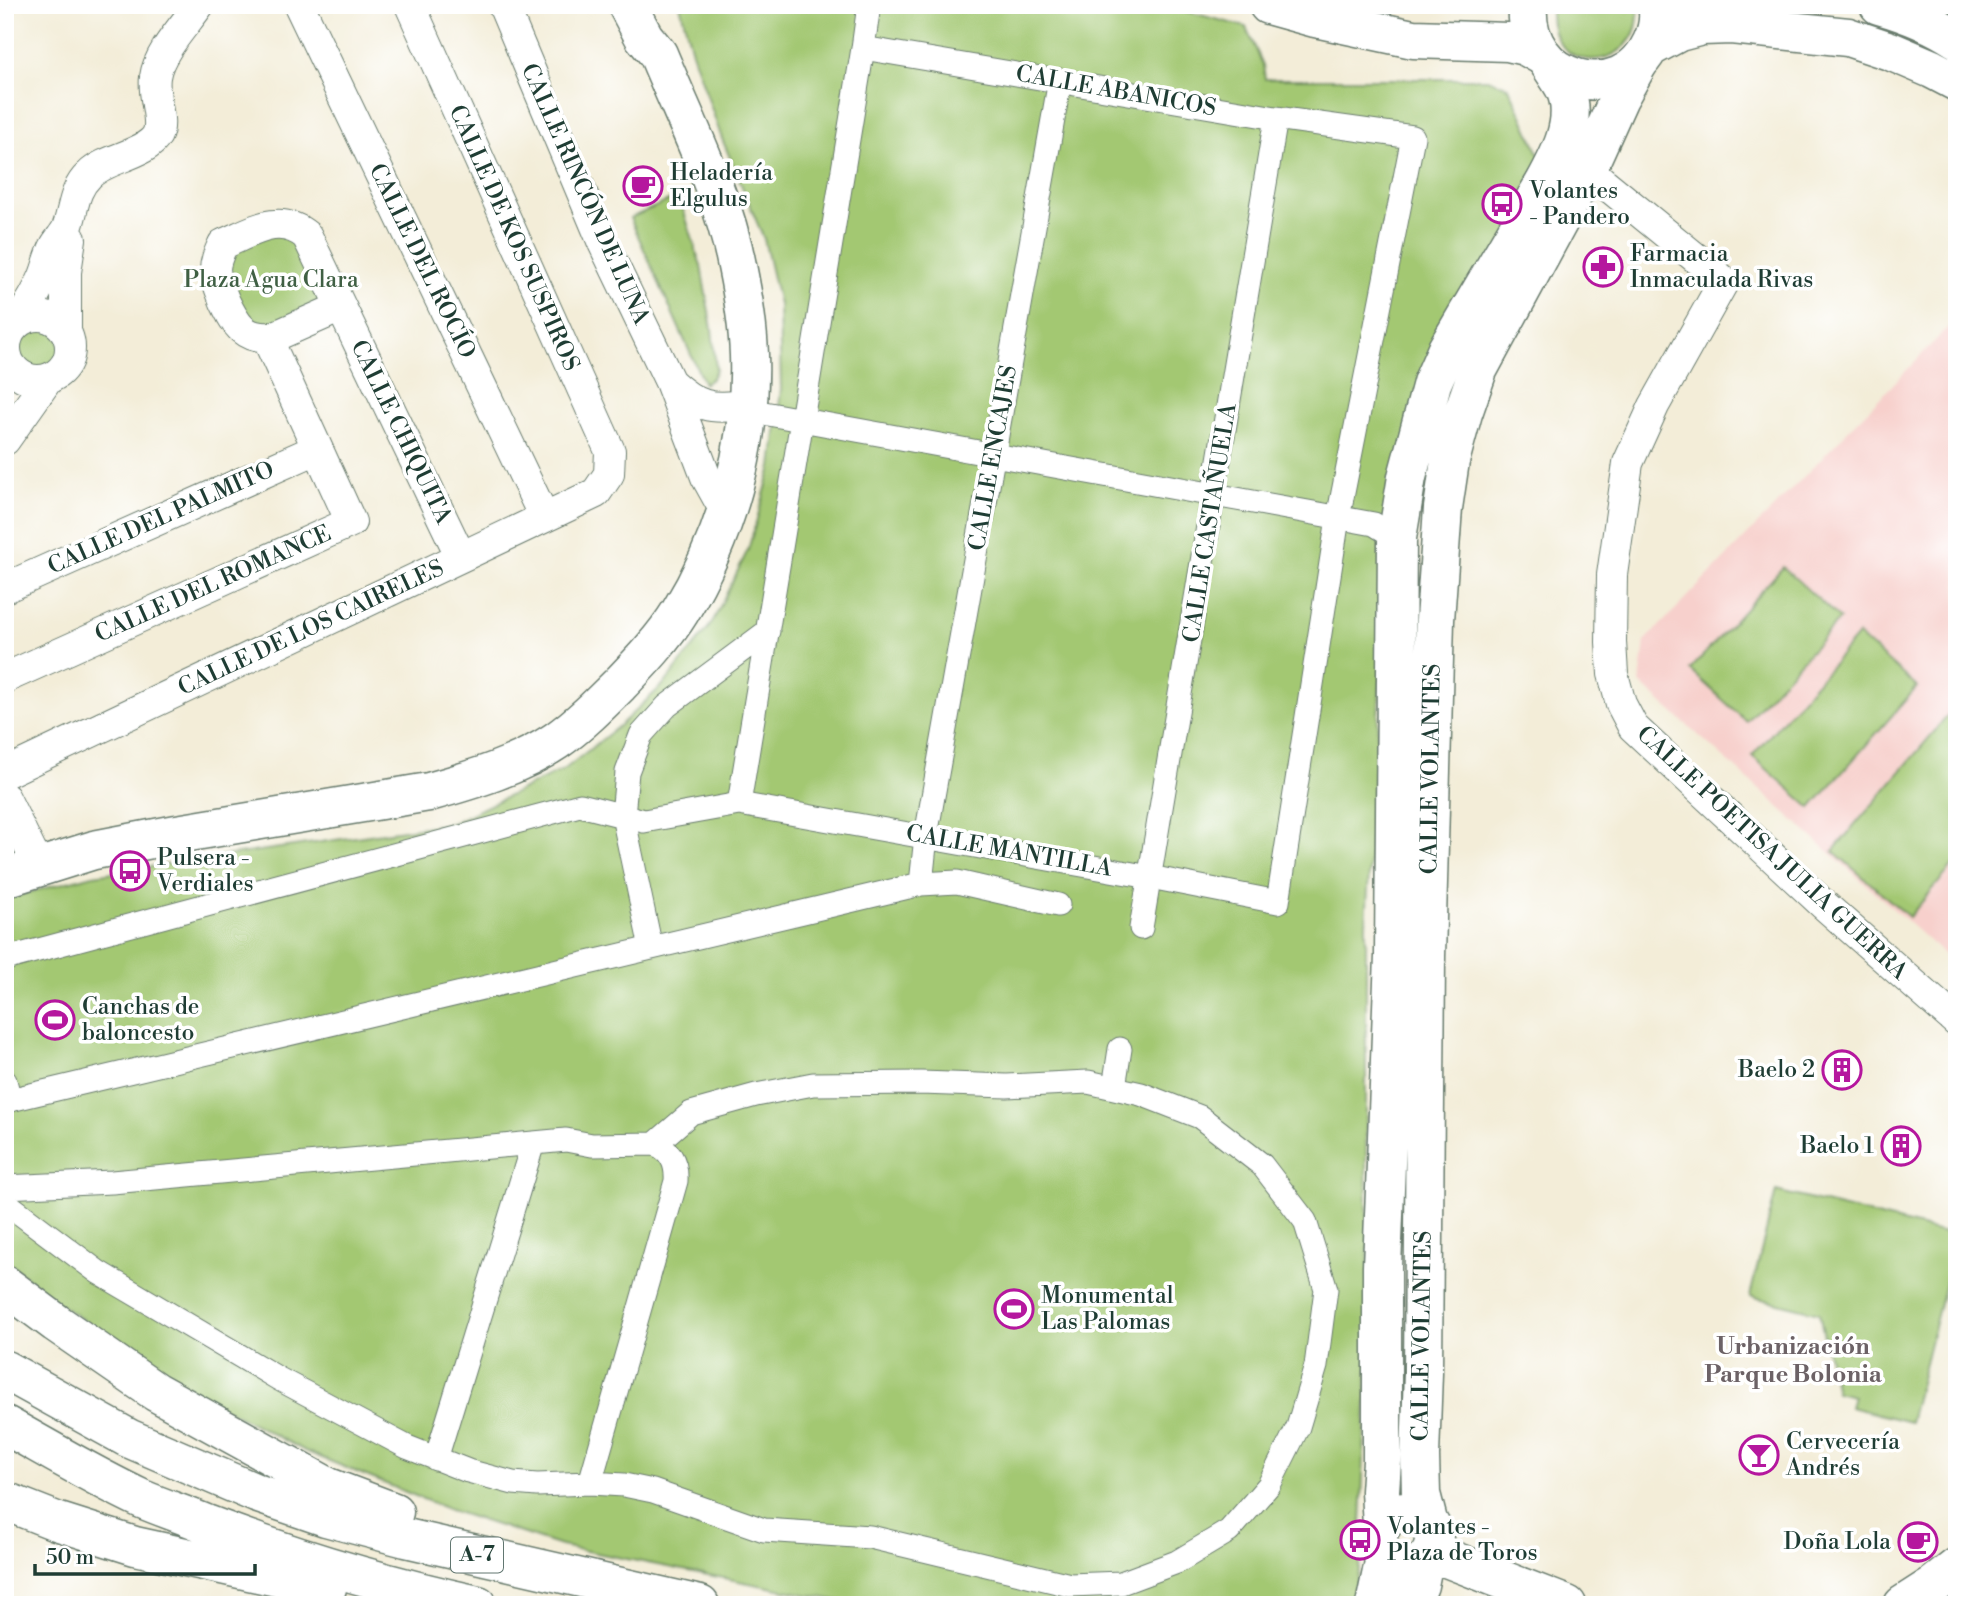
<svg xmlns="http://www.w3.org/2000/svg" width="1962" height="1610" viewBox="0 0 1962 1610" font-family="'Libre Bodoni',serif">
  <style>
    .built { fill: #f7d0cc }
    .green { fill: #a3c872; stroke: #618253; stroke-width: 2 }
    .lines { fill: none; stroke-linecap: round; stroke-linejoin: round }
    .pedestrian-casing { stroke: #697b6d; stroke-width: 25 }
    .minor-casing { stroke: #697b6d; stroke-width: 32 }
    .tertiary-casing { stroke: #697b6d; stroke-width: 41 }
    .secondary-casing { stroke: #697b6d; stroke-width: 41 }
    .primary-casing { stroke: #697b6d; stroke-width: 41 }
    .motorway-casing { stroke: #697b6d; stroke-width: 41 }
    .pedestrian { stroke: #fff; stroke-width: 23 }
    .minor { stroke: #fff; stroke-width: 30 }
    .tertiary { stroke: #fff; stroke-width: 38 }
    .secondary { stroke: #fff; stroke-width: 38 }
    .primary { stroke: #fff; stroke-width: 38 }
    .motorway { stroke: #fff; stroke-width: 38 }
    .labels { text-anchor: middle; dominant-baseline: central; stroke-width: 7; stroke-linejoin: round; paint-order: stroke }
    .shield { fill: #fff; stroke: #627771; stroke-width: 2 }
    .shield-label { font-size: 21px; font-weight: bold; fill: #1f3d34 }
    .street-label { font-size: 23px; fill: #1f3d34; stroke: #fff }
    .poi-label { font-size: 23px; fill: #1f3d34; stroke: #fff; text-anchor: start }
    .park-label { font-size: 23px; fill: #406044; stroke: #fff }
    .neighbourhood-label { font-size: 24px; font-weight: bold; fill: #6c6266; stroke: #fff }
  </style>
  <rect width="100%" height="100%" fill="#fff"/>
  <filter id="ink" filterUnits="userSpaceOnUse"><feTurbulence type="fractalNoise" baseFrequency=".0143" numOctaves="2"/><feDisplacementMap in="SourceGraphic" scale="14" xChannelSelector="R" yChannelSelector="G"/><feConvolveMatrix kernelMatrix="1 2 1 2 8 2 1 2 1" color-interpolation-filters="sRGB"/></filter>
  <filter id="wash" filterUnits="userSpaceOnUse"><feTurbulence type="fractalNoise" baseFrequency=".00686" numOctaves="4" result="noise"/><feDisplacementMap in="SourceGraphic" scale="28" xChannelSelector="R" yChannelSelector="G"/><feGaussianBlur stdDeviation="1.57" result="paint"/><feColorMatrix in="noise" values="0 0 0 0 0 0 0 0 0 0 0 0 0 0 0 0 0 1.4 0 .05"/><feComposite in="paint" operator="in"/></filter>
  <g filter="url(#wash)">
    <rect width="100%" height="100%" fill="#f3edd8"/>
    <path class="built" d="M 1957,318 L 1957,966 L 1640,683 L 1645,641 Z"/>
    <path class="green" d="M 680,5 L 1163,5 L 1246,27 L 1263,65 L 1265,79 L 1488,79 L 1509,87 L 1541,158 L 1389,530 L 1366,924 L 1366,1162 L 1370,1315 L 1359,1570 L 1349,1605 L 860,1605 L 561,1546 L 450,1510 L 305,1451 L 176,1383 L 55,1301 L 5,1260 L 5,899 L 93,875 L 452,823 L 565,769 L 619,726 L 666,682 L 712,623 L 748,550 L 772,467 L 781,389 L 779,304 L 764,239 L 722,139 L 692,52 Z
      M 1552,5 L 1637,5 C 1647,58 1573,82 1554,32 C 1551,23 1550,14 1552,5 Z
      M 679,196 L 701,266 L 712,329 L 716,369 L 712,378 L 704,384 L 630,218 Z
      M 286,224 L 341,307 L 250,335 L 217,257 Z
      M19 349a21 21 0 1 1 42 0a21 21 0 1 1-42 0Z
      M 1783,567 L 1840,619 L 1746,721 L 1690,670 Z
      M 1858,635 L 1917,687 L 1811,808 L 1752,756 Z
      M 1956,706 L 1957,861 L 1909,917 L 1833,851 Z
      M 1776,1191 L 1957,1236 L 1910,1422 L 1850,1407 L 1853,1396 L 1836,1392 L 1819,1313 L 1750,1296 Z"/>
  </g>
  <g filter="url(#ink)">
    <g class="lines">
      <g class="pedestrian-casing">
        <path id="pedestrian" d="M 747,410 L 1374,524 L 1397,538
          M 739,804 L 863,48
          M 921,884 L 957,882 L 1058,905
          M 1141,928 L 1276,118
          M 651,948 L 623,816 L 627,772 L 641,735 L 667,706 L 768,631
          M 5,959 L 580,805 L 644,821 L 739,804 L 1150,877 L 1278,902 L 1338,518 L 1413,137 L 1276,118 L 863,48 L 869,5
          M 5,1081 L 10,1100 L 921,884 L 926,836 L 1060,80
          M 1114,1087 L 1120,1049
          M 5,1187 L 112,1182 L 566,1140 L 592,1145 L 655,1144 C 671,1151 677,1163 676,1181 L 590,1483
          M 5,1202 L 98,1272 L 279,1379 L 407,1447 L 468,1471 L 513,1483 L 537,1485 L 590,1483 L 624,1485 L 653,1491 L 764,1530 L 870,1537 L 1070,1585 L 1121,1583 L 1177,1562 L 1229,1531 L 1269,1485 L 1298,1427 L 1316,1366 L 1326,1289 L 1305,1221 L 1262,1165 L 1200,1117 L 1141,1094 L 1088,1082 L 1007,1086 L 921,1083 L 813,1084 L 756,1095 L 691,1113 L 655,1144
          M 436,1459 L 533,1143"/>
      </g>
      <g class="minor-casing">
        <path id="minor" d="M 299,5 L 544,517
          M 503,5 L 603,243 L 670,382 L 706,477 L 726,513
          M 1568,165 L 1587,169 L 1724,281 L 1654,406 L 1628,463 L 1612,575 L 1611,642 L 1613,674 L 1621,704 L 1633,727 L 1824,905 L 1957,1022
          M 341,307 L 273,337 C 244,340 236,325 225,302 C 221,292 216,281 215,270 C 215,261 219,253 223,244 C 252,232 279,212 307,236 L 461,557
          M6 348a32 32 0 1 1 64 0a32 32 0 1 1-64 0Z
          M 18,322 C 28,307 37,293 44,276 C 48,266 50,255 55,246 C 58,240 64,235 67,228 C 74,210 73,190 89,175 C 107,157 146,155 157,135 C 164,120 152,97 155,77 C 158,53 185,25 199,5
          M 66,332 L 66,272 L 71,239
          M 670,382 C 696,406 711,411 747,404
          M 5,440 L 48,379
          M 5,588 L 317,449
          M 5,678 L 351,522 L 267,338
          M 5,773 L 596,493 L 609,474 L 610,451 L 410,5
          M 5,798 L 39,867"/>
      </g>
      <g class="tertiary-casing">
        <path id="tertiary" d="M1378 1539a28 28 0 1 1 56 0a28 28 0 1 1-56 0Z
          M 1428,1521 L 1421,1494 L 1420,1456 L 1423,1373 L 1426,957 L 1435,620 L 1443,508 L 1450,461 L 1463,413 L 1478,370 L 1587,169 L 1619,98 L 1639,62
          M 1382,1526 L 1380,1491 L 1382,1461 L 1382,1267 L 1394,956 L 1397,538 L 1407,477 L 1432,383 L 1447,349 L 1544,184 C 1559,157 1579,120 1565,89 C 1561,81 1555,73 1550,65
          M 1431,1552 L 1567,1605
          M 1375,1605 L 1385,1557
          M 1411,1605 L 1419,1585 L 1424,1560
          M 1903,1605 L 1934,1585 L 1957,1567"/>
      </g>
      <g class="secondary-casing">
        <path id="secondary" d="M 5,878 L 94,850 L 177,834 L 429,792 C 472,780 519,766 556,741 C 579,725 600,704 619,685 C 641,662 664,638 680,612 C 727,535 752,445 749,355 C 748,326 743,295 737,266 C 723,193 686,122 658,54 L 644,37 L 627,5"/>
      </g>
      <g class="primary-casing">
        <path id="primary" d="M 1268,5 L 1315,18 L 1413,39 L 1508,42 L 1525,46 L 1541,55
          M 1528,5 C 1522,82 1622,110 1652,42 C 1657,31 1660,18 1657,5
          M 1879,5 C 1907,13 1933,23 1957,39
          M 1649,48 L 1679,32 L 1702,26 L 1731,25 L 1848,37 L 1890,51 L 1932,69 L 1957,82"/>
      </g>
      <g class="motorway-casing">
        <path id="motorway" d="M 5,1285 L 56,1323 L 156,1392 L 328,1487 L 394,1512
          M 5,1370 L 128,1438 L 256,1493 L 326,1517 L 406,1538 L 700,1605
          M 5,1425 C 50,1450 95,1477 142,1499 C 163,1508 185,1515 206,1524 C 295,1558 385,1585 478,1605
          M 5,1501 L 56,1521 L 135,1546 L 327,1588"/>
      </g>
      <use href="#pedestrian" class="pedestrian"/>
      <use href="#minor" class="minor"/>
      <use href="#tertiary" class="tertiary"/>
      <use href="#secondary" class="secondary"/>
      <use href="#primary" class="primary"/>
      <use href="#motorway" class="motorway"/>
    </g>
  </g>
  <defs>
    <g id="cafe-ring" transform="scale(2.0125)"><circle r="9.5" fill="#fff" stroke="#b5179e" stroke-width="1.5"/><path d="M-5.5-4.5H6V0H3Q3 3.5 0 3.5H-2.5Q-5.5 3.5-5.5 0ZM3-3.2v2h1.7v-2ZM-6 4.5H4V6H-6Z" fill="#b5179e"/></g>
    <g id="bus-ring" transform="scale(2.0125)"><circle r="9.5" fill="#fff" stroke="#b5179e" stroke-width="1.5"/><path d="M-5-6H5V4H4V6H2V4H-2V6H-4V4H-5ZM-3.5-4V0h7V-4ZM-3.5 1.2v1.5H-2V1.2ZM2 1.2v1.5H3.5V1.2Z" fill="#b5179e"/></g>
    <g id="pharmacy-ring" transform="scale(2.0125)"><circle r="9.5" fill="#fff" stroke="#b5179e" stroke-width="1.5"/><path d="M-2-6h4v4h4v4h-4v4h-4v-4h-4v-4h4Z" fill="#b5179e"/></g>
    <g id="stadium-ring" transform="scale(2.0125)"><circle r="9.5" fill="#fff" stroke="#b5179e" stroke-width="1.5"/><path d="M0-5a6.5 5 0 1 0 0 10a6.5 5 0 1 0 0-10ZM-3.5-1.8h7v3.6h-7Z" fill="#b5179e"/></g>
    <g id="building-ring" transform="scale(2.0125)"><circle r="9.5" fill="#fff" stroke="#b5179e" stroke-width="1.5"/><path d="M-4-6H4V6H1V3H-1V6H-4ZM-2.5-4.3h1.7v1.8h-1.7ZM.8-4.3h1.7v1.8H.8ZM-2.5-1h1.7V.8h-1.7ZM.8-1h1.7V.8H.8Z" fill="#b5179e"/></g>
    <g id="bar-ring" transform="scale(2.0125)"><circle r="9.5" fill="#fff" stroke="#b5179e" stroke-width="1.5"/><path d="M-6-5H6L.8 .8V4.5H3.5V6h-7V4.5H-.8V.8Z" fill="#b5179e"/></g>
  </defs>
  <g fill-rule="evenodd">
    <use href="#cafe-ring" x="643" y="186"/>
    <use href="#bus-ring" x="1502" y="204"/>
    <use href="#pharmacy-ring" x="1603" y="267"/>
    <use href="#bus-ring" x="130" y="871"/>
    <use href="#stadium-ring" x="55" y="1020"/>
    <use href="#building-ring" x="1842" y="1070"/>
    <use href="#building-ring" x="1901" y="1146"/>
    <use href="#stadium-ring" x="1014" y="1309"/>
    <use href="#bar-ring" x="1759" y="1455"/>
    <use href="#bus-ring" x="1360" y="1540"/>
    <use href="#cafe-ring" x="1918" y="1542"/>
  </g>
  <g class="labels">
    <rect class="shield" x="451" y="1537.5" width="52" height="35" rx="5"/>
    <g class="shield-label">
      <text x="477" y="1555">A-7</text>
    </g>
    <g class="street-label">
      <text transform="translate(1116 91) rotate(10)">CALLE ABANICOS</text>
      <text transform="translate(585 194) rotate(66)">CALLE RINCÓN DE LUNA</text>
      <text transform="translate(514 238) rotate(66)">CALLE DE KOS SUSPIROS</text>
      <text transform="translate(422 261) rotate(64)">CALLE DEL ROCÍO</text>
      <text transform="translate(401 432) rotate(64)">CALLE CHIQUITA</text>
      <text transform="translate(993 458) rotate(-80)">CALLE ENCAJES</text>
      <text transform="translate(161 518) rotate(-24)">CALLE DEL PALMITO</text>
      <text transform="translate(1210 523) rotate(-81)">CALLE CASTAÑUELA</text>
      <text transform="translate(213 584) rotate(-24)">CALLE DEL ROMANCE</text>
      <text transform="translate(311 628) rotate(-25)">CALLE DE LOS CAIRELES</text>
      <text transform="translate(1431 769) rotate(-89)">CALLE VOLANTES</text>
      <text transform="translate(1009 851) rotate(10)">CALLE MANTILLA</text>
      <text transform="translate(1772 853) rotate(43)">CALLE POETISA JULIA GUERRA</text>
      <text transform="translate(1422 1336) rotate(-89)">CALLE VOLANTES</text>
    </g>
    <g class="poi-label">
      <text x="670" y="173">Heladería<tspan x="670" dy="26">Elgulus</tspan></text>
      <text x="1529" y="191">Volantes<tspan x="1529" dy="26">- Pandero</tspan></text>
      <text x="1630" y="254">Farmacia<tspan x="1630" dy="26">Inmaculada Rivas</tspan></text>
      <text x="157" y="858">Pulsera -<tspan x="157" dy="26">Verdiales</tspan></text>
      <text x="82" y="1007">Canchas de<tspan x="82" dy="26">baloncesto</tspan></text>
      <text x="1815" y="1070" text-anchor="end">Baelo 2</text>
      <text x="1874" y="1146" text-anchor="end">Baelo 1</text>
      <text x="1041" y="1296">Monumental<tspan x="1041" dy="26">Las Palomas</tspan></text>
      <text x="1786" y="1442">Cervecería<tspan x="1786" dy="26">Andrés</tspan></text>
      <text x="1387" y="1527">Volantes -<tspan x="1387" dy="26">Plaza de Toros</tspan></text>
      <text x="1891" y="1542" text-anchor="end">Doña Lola</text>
    </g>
    <g class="park-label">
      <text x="271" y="280">Plaza Agua Clara</text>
    </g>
    <g class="neighbourhood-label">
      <text x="1793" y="1347">Urbanización<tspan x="1793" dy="28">Parque Bolonia</tspan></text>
    </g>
  </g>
  <rect width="1962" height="1610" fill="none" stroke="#fff" stroke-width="28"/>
  <path d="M35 1564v10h220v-10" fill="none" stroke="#1f3d34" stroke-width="3.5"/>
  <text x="46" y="1564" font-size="21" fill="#1f3d34" stroke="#ffffff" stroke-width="5" paint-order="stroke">50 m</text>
</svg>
